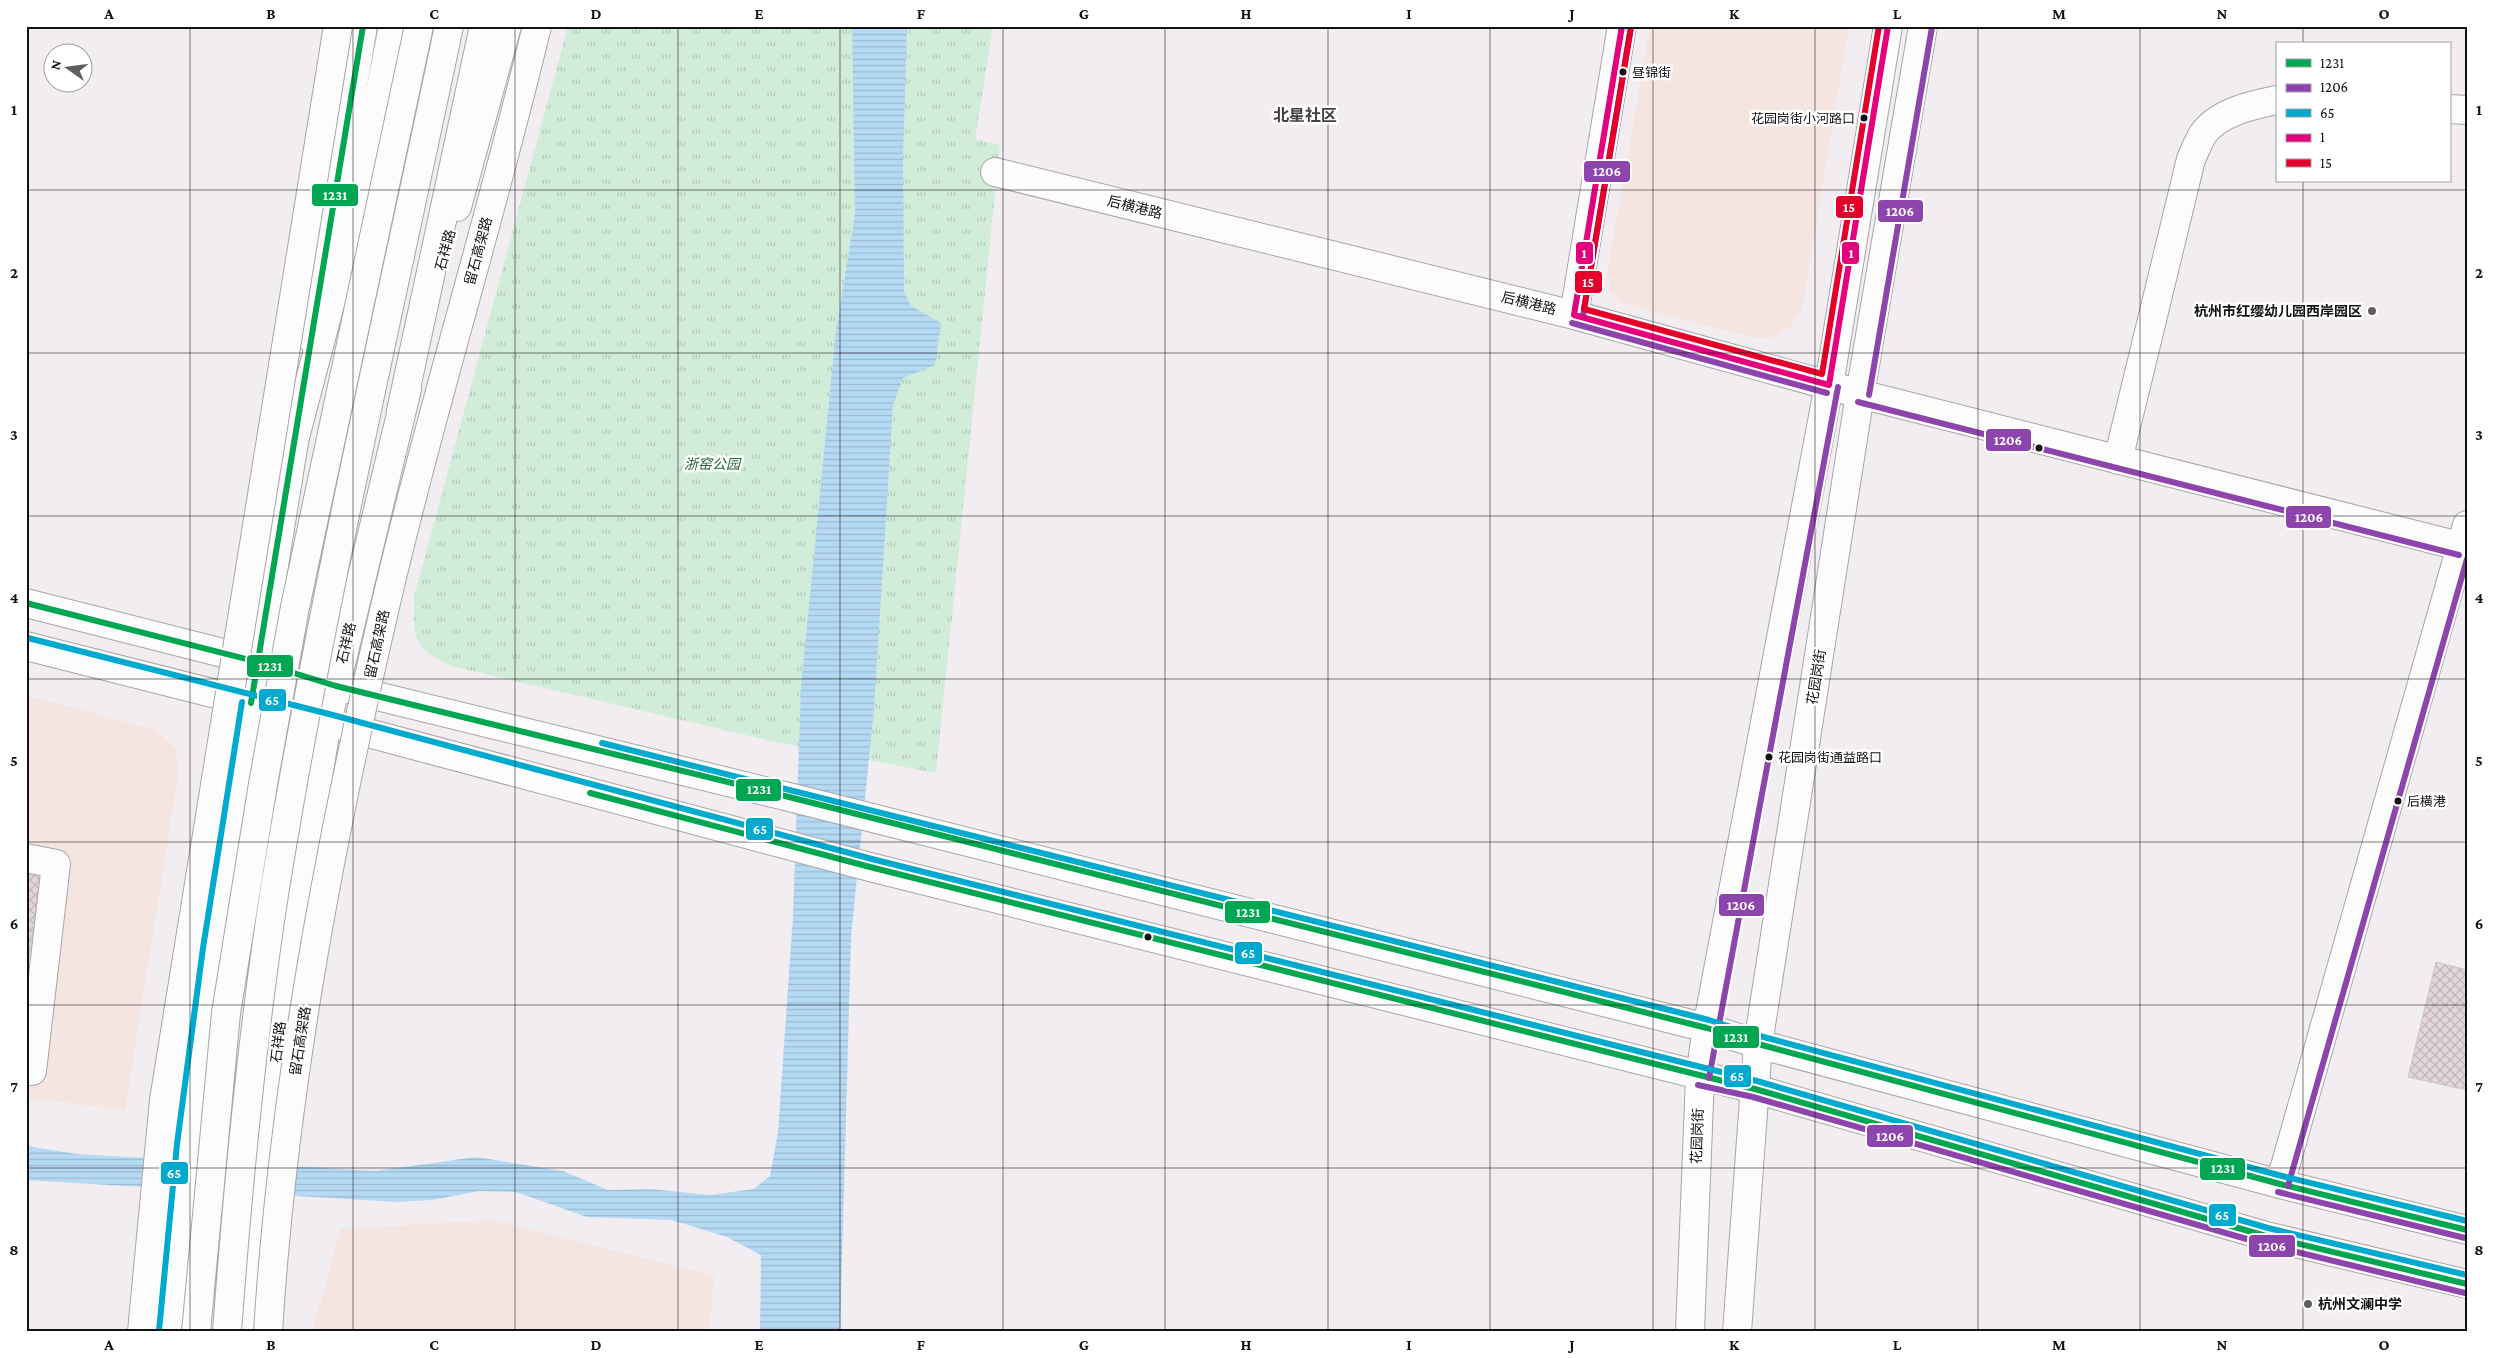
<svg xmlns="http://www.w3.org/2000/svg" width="2493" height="1358" viewBox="0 0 2493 1358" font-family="'Crimson Pro','Noto Sans SC',serif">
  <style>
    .commercial { fill: #f5e5e1 }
    .park { fill: url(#park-tufts) }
    .water { fill: url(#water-rules) }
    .building { fill: url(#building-cross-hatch); stroke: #c9c5c8 }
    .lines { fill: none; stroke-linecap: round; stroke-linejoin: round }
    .minor-casing { stroke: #a8a5a8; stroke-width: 30 }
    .major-casing { stroke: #a8a5a8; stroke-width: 30 }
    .highway-casing { stroke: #a8a5a8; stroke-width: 30 }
    .minor { stroke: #fdfcfd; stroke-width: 28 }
    .major { stroke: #fdfcfd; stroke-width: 28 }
    .highway { stroke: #fdfcfd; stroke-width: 28 }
    .highway-bridge-casing { stroke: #a8a5a8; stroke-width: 30; stroke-linecap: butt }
    .highway-bridge { stroke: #fdfcfd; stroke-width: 28 }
    .bus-1-casing { stroke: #fff; stroke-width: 10 }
    .bus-2-casing { stroke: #fff; stroke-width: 10 }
    .bus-3-casing { stroke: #fff; stroke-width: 10 }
    .bus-4-casing { stroke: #fff; stroke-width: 10 }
    .bus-5-casing { stroke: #fff; stroke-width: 10 }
    .bus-1 { stroke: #00a651; stroke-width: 6 }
    .bus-2 { stroke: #8e44ad; stroke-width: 6 }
    .bus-3 { stroke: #00a9ce; stroke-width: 6 }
    .bus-4 { stroke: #e5007d; stroke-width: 6 }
    .bus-5 { stroke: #e4002b; stroke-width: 6 }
    .grid { fill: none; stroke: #131113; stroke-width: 1; stroke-opacity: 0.55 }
    .bus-dot { fill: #131113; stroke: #fff; stroke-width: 2 }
    .poi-dot { fill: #615e61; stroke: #fff; stroke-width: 2 }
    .labels { text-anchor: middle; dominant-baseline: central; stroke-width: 5; stroke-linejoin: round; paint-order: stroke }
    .bus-label { font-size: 13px; fill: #131113; stroke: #fff; text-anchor: start }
    .street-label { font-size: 14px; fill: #131113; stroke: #fff }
    .poi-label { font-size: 14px; font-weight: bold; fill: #131113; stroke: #fff; text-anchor: end }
    .park-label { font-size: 14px; font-style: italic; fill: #23643c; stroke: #fff }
    .quarter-label { font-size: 16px; font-weight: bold; fill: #433e43; stroke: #fff }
    .line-badge { stroke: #fff; stroke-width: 2 }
    .badge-label { font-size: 14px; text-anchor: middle; font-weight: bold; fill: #fff }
    .neatline { fill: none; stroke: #131113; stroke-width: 2 }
    .grid-label { font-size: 16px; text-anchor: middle; font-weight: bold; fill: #131113 }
  </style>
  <defs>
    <pattern id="park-tufts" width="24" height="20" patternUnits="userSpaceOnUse" patternTransform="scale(1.25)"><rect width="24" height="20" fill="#d1ecd9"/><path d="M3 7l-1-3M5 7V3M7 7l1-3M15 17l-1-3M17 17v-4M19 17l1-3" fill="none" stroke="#b3c9b9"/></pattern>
    <pattern id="water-rules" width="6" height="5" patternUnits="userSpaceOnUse" patternTransform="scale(1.25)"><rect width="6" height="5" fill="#b5daf4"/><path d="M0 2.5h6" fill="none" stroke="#9bbad0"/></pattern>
    <pattern id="building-cross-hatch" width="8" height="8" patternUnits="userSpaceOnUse" patternTransform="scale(1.25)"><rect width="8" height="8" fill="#e2d6dc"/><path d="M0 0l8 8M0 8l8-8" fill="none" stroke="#c1b7bc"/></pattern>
  </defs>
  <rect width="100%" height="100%" fill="#f2edf1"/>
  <path class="commercial" d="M 1650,26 L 1849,26 L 1802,310 L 1789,328 L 1771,338 L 1755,338 L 1625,304 L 1615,298 L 1610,289 L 1608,269 Z
    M 26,695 L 156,730 L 176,748 L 178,776 L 125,1110 L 26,1098 Z
    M 496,1220 L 714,1276 L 709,1332 L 312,1332 L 341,1229 Z"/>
  <path class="park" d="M 568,26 L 993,26 L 975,139 L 1000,145 L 936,773 L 771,741 L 451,666 C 411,647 414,638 414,597 Z"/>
  <path class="water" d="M 852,26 L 907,26 L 903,157 L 904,291 L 911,306 L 941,323 L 935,365 L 903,378 L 893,405 L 874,709 L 851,937 L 840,1332 L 760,1332 L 761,1255 L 727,1237 L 672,1220 L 587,1217 L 516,1192 L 480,1191 L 432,1200 L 397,1202 L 26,1180 L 26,1146 L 77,1154 L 375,1171 L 476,1157 L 563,1171 L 608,1190 L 650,1189 L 710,1195 L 754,1189 L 770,1176 L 778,1132 L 793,916 L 801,687 L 836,331 L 855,214 Z"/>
  <path class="building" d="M 26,875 L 41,876 L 26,976 Z
    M 2436,962 L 2467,970 L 2467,1090 L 2408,1077 Z"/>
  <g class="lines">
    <g class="minor-casing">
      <path id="minor" d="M 2449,109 L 2467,110
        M 995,172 L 1574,315 L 1860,394 L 2467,548
        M 1574,315 L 1622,26
        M 2118,460 L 2191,159 C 2195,151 2198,142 2203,134 C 2219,112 2252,105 2277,100
        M 26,858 L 56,864 L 32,1071 L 26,1070
        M 2280,1184 L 2467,525
        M 1690,1332 L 1700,1076 L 1707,1028 L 1829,385 L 1888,26
        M 1737,1332 L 1758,1044 L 1860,394 L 1923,26"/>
    </g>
    <g class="major-casing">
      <path id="major" d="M 457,207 L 507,26
        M 311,338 L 363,26
        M 26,603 L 258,662 L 336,686 L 789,797 L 1707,1028 L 1758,1044 L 2280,1184 L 2467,1230
        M 26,646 L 327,722 L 870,867 L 1755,1089 L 2266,1236 L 2467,1284
        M 168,1332 L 186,1145 L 212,949 L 298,417
        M 243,1332 L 287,966 L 327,722 L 407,389"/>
    </g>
    <g class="highway-casing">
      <path id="highway" d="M 401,411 L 484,26
        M 294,441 L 364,175 L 393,26"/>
    </g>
    <use href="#minor" class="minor"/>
    <use href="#major" class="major"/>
    <use href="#highway" class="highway"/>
    <g class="highway-bridge-casing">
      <path id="highway-bridge" d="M 142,1332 L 164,1100 L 338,26
        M 196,1332 L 226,1013 L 263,784 L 295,607 L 419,26
        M 227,1332 C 238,1183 252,1035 275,888 C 322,599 389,313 449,26
        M 268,1332 C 283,1093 327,857 381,624 C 427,423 489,226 537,26"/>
    </g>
    <use href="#highway-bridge" class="highway-bridge"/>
    <g class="bus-1-casing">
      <path id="bus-1" d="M 26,603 L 258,662 L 336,686 L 789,797 L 1707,1028 L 1758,1044 L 2280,1184 L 2467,1230
        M 251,703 L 363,26
        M 590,793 L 870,867 L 1755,1089 L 2266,1236 L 2467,1284"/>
    </g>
    <g class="bus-2-casing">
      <path id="bus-2" d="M 1583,316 L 1631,27
        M 1572,323 L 1827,393
        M 1869,395 L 1932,27
        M 1858,402 L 2459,555
        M 1709,1078 L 1838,387
        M 1698,1085 L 1753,1097 L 2264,1244 L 2465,1293
        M 2288,1186 L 2467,559
        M 2278,1192 L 2465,1238"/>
    </g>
    <g class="bus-3-casing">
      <path id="bus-3" d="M 28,638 L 329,714 L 872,859 L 1757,1081 L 2268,1228 L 2467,1275
        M 602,743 L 1709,1020 L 1760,1036 L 2282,1176 L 2467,1221
        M 159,1331 L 177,1144 L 203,948 L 242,702"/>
    </g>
    <g class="bus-4-casing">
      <path id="bus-4" d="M 1622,26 L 1574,315 L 1829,385 L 1888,26"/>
    </g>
    <g class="bus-5-casing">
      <path id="bus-5" d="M 1631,27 L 1584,309 L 1822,374 L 1879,26"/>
    </g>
    <use href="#bus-1" class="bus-1"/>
    <use href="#bus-2" class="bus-2"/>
    <use href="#bus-3" class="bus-3"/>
    <use href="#bus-4" class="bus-4"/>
    <use href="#bus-5" class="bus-5"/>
  </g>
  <path class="grid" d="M 190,26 L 190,1332M 353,26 L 353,1332M 515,26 L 515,1332M 678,26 L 678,1332M 840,26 L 840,1332M 1003,26 L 1003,1332M 1165,26 L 1165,1332M 1328,26 L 1328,1332M 1490,26 L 1490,1332M 1653,26 L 1653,1332M 1815,26 L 1815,1332M 1978,26 L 1978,1332M 2140,26 L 2140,1332M 2303,26 L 2303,44M 2303,181 L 2303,1332M 26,190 L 2467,190M 26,353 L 2467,353M 26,516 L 2467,516M 26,679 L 2467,679M 26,842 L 2467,842M 26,1005 L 2467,1005M 26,1168 L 2467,1168"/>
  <g class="bus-dot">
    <circle cx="1623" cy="72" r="4.5"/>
    <circle cx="1864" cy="118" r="4.5"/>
    <circle cx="2039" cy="448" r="4.5"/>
    <circle cx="1769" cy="757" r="4.5"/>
    <circle cx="2398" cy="801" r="4.5"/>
    <circle cx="1148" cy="937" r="4.5"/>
  </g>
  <g class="poi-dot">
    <circle cx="2372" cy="311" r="5"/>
    <circle cx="2308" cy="1304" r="5"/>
  </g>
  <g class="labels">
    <g class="bus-label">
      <text x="1632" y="72">昼锦街</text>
      <text x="1855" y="118" text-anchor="end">花园岗街小河路口</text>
      <text x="1778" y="757">花园岗街通益路口</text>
      <text x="2407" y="801">后横港</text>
    </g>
    <g class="street-label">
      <text transform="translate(1135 207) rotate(14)">后横港路</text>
      <text transform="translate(445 250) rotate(-75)">石祥路</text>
      <text transform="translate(478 251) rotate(-75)">留石高架路</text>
      <text transform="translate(1529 303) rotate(14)">后横港路</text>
      <text transform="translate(346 643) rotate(-77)">石祥路</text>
      <text transform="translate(377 644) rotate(-78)">留石高架路</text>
      <text transform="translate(1816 677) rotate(-81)">花园岗街</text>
      <text transform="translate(300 1041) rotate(-81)">留石高架路</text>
      <text transform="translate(278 1042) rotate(-83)">石祥路</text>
      <text transform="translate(1697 1136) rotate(-88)">花园岗街</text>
    </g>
    <g class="poi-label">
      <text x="2362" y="311">杭州市红缨幼儿园西岸园区</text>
      <text x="2318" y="1304" text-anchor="start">杭州文澜中学</text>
    </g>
    <g class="park-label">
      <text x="712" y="464">浙窑公园</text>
    </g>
    <g class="quarter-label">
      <text x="1305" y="115">北星社区</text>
    </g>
  </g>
  <g class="line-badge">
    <rect x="1583" y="160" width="48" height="23" rx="5" fill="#8e44ad"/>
    <rect x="311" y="183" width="48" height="24" rx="5" fill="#00a651"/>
    <rect x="1835" y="195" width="29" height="24" rx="5" fill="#e4002b"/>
    <rect x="1877" y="199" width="47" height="24" rx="5" fill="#8e44ad"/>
    <rect x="1575" y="241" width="19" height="24" rx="5" fill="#e5007d"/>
    <rect x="1841" y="241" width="19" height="24" rx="5" fill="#e5007d"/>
    <rect x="1574" y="270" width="29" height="24" rx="5" fill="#e4002b"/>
    <rect x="1985" y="428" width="47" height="24" rx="5" fill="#8e44ad"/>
    <rect x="2285" y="505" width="47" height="24" rx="5" fill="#8e44ad"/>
    <rect x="246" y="654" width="48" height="24" rx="5" fill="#00a651"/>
    <rect x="258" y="688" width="29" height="24" rx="5" fill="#00a9ce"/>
    <rect x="735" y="778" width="47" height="24" rx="5" fill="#00a651"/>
    <rect x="745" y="817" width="29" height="24" rx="5" fill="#00a9ce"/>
    <rect x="1718" y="893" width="47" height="24" rx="5" fill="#8e44ad"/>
    <rect x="1224" y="900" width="47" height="24" rx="5" fill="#00a651"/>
    <rect x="1234" y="941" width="29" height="24" rx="5" fill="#00a9ce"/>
    <rect x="1712" y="1025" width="48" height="24" rx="5" fill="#00a651"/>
    <rect x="1723" y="1064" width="29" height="24" rx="5" fill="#00a9ce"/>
    <rect x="1866" y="1124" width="48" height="24" rx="5" fill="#8e44ad"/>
    <rect x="2199" y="1157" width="47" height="24" rx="5" fill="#00a651"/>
    <rect x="160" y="1161" width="29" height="24" rx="5" fill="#00a9ce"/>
    <rect x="2208" y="1203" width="29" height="24" rx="5" fill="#00a9ce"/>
    <rect x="2248" y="1234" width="48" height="24" rx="5" fill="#8e44ad"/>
  </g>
  <g class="badge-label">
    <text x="1607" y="176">1206</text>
    <text x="335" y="200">1231</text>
    <text x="1849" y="212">15</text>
    <text x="1900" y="216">1206</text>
    <text x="1584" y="258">1</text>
    <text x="1851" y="258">1</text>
    <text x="1588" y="287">15</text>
    <text x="2008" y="445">1206</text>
    <text x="2309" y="522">1206</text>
    <text x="270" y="671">1231</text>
    <text x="272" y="705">65</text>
    <text x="759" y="794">1231</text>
    <text x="760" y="834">65</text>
    <text x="1741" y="910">1206</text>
    <text x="1248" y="917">1231</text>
    <text x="1248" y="958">65</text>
    <text x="1736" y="1042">1231</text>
    <text x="1737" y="1081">65</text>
    <text x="1890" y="1141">1206</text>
    <text x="2223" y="1173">1231</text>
    <text x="174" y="1178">65</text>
    <text x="2222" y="1220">65</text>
    <text x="2272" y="1251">1206</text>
  </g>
  <rect width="2493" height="1358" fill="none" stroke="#ffffff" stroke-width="55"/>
  <rect x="2276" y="42" width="175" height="140" fill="#ffffff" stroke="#a1a0a1"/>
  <rect x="2286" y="59" width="25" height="8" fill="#00a651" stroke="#a1a0a1"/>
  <text x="2320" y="68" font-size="15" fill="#131113">1231</text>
  <rect x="2286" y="84" width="25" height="8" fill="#8e44ad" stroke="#a1a0a1"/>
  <text x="2320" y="92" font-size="15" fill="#131113">1206</text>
  <rect x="2286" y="109" width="25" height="8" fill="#00a9ce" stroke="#a1a0a1"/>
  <text x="2320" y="118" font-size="15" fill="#131113">65</text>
  <rect x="2286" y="134" width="25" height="8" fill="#e5007d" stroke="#a1a0a1"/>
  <text x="2320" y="142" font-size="15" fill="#131113">1</text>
  <rect x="2286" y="159" width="25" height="8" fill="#e4002b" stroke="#a1a0a1"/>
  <text x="2320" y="168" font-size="15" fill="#131113">15</text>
  <g transform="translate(68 68) rotate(284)"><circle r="24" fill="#ffffff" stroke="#a1a0a1"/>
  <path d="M0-4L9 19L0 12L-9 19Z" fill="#615e61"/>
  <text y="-8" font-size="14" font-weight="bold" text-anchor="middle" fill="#131113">N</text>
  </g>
  <rect x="28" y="28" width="2438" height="1302" class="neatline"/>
  <g class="grid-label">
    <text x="109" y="19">A</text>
    <text x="271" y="19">B</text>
    <text x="434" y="19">C</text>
    <text x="596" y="19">D</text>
    <text x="759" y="19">E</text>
    <text x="921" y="19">F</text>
    <text x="1084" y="19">G</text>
    <text x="1246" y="19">H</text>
    <text x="1409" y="19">I</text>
    <text x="1572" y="19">J</text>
    <text x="1734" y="19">K</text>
    <text x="1897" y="19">L</text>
    <text x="2059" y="19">M</text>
    <text x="2222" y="19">N</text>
    <text x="2384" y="19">O</text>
    <text x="14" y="115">1</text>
    <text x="2479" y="115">1</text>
    <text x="14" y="278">2</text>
    <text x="2479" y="278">2</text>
    <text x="14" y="440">3</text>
    <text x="2479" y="440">3</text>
    <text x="14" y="603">4</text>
    <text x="2479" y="603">4</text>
    <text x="14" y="766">5</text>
    <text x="2479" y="766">5</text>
    <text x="14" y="929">6</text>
    <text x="2479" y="929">6</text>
    <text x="14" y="1092">7</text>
    <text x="2479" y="1092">7</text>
    <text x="14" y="1255">8</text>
    <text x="2479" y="1255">8</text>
    <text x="109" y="1350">A</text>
    <text x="271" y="1350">B</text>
    <text x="434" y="1350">C</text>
    <text x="596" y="1350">D</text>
    <text x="759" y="1350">E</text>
    <text x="921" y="1350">F</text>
    <text x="1084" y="1350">G</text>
    <text x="1246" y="1350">H</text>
    <text x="1409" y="1350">I</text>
    <text x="1572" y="1350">J</text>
    <text x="1734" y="1350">K</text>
    <text x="1897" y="1350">L</text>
    <text x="2059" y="1350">M</text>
    <text x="2222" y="1350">N</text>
    <text x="2384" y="1350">O</text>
  </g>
</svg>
